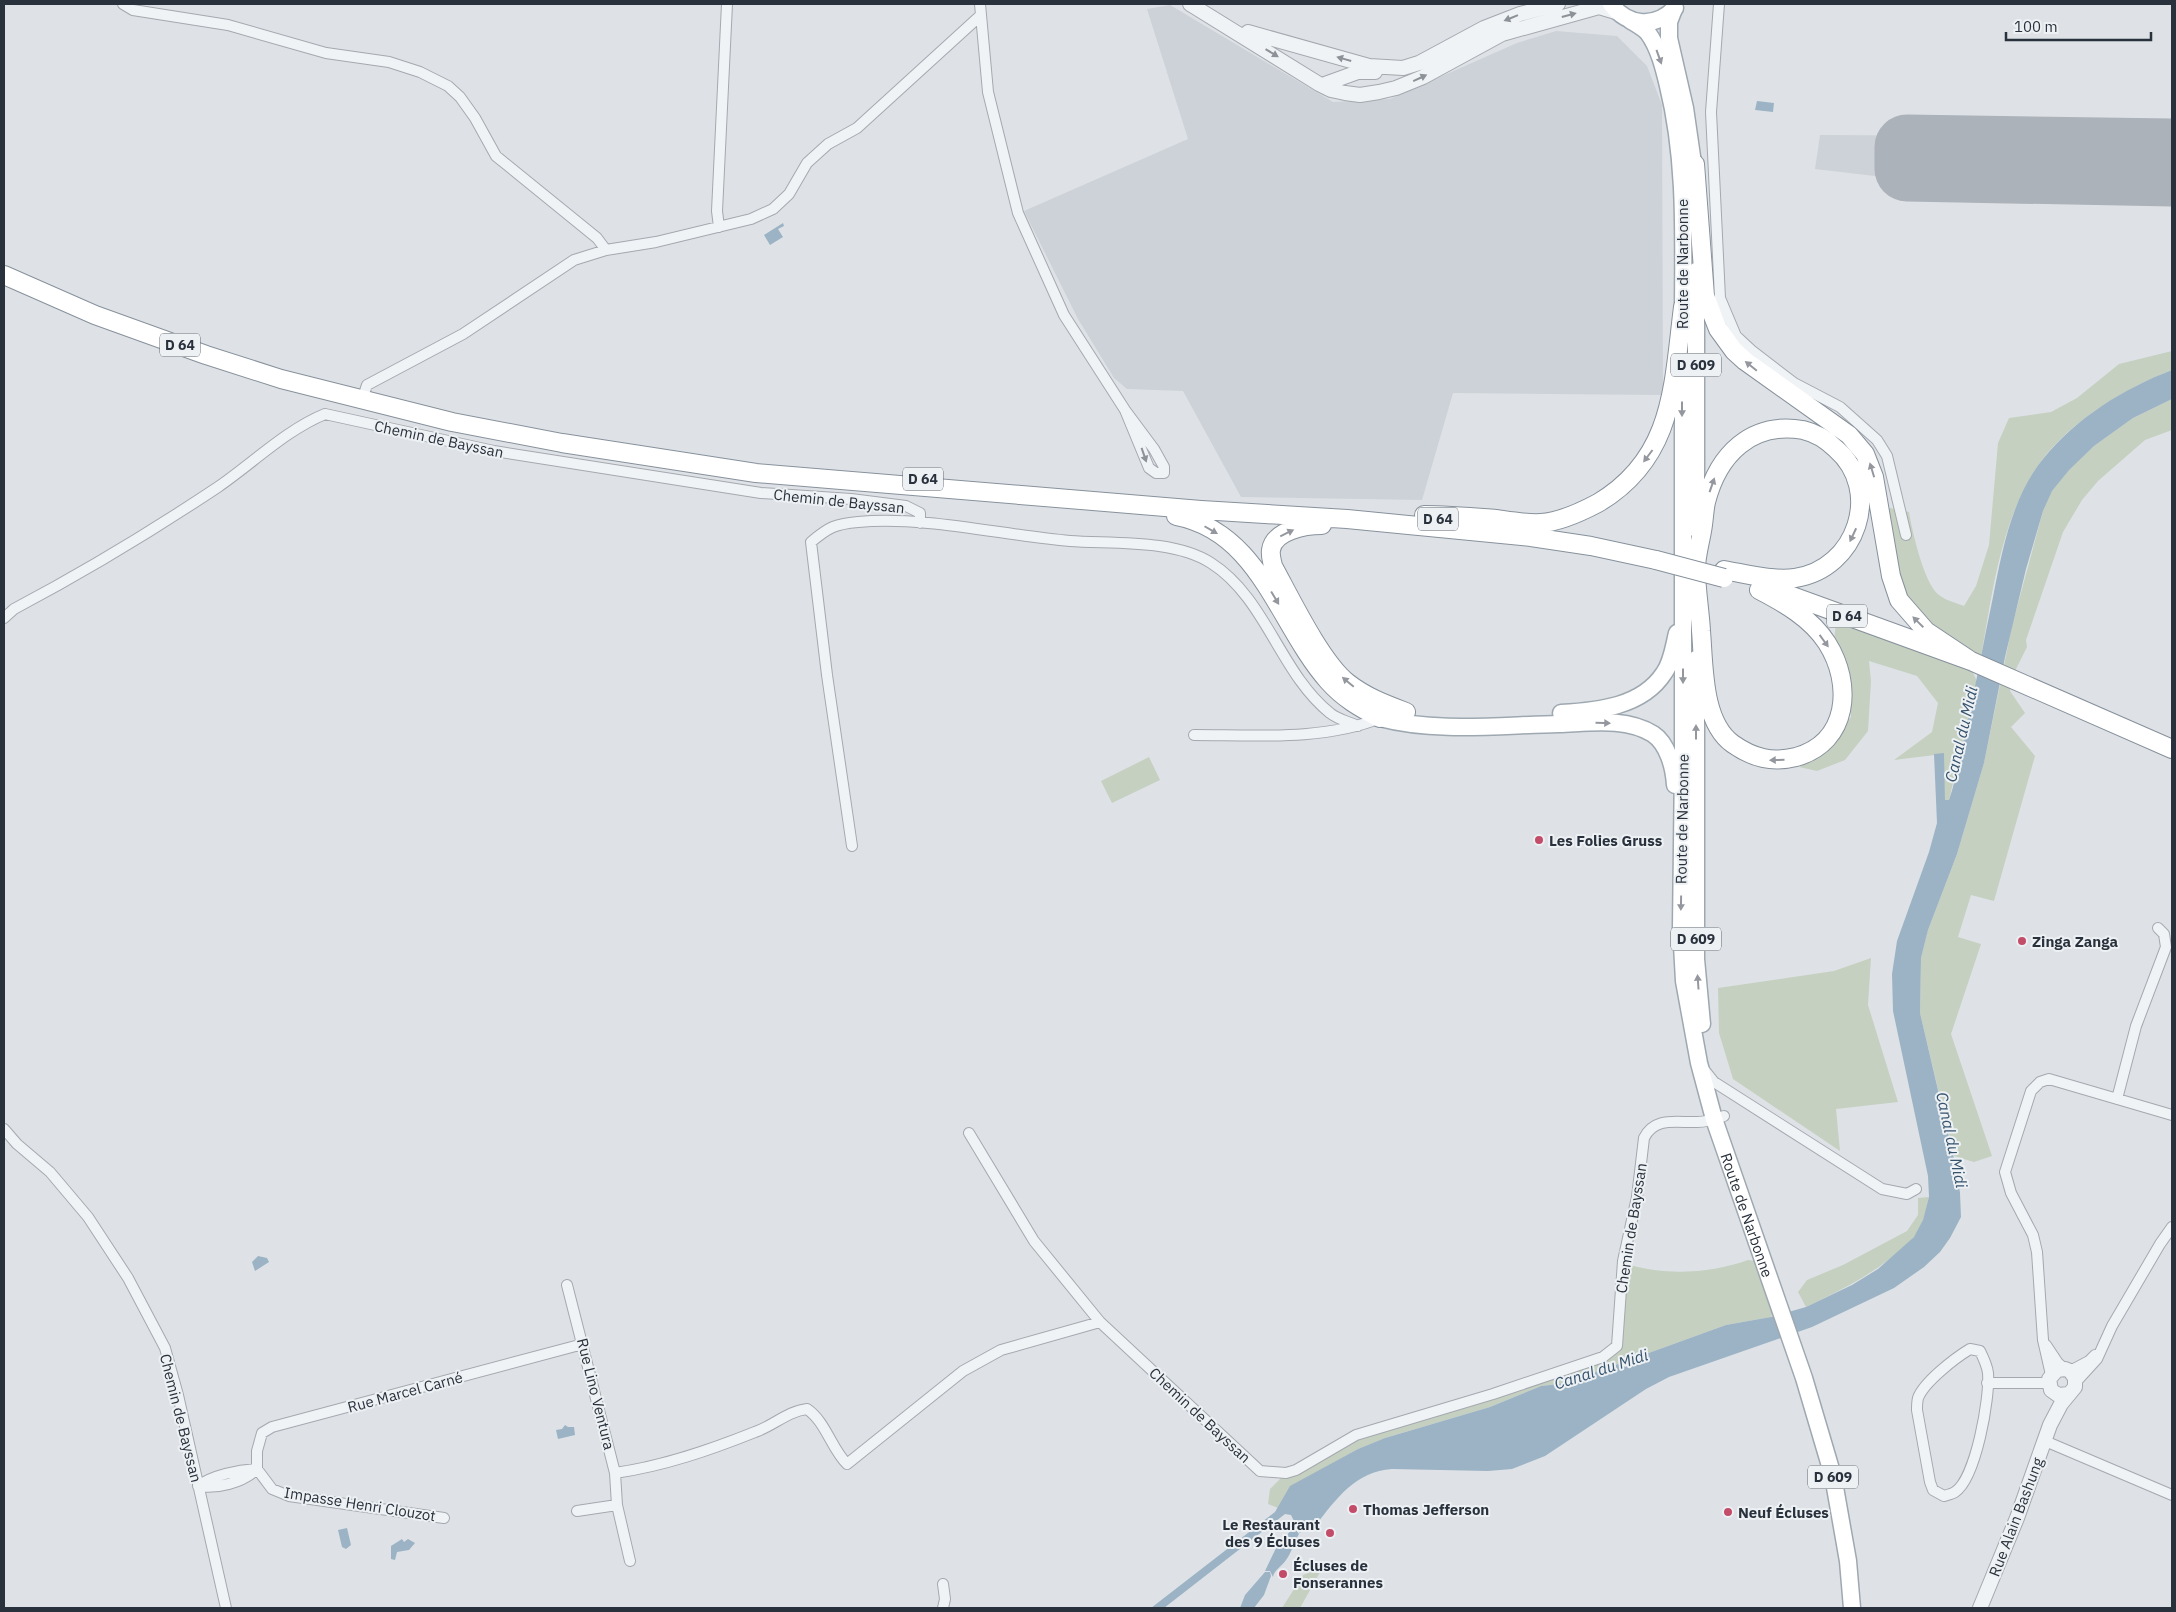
<svg xmlns="http://www.w3.org/2000/svg" width="2176" height="1612" viewBox="0 0 2176 1612" font-family="'IBM Plex Sans',sans-serif">
  <style>
    .built { fill: #ccd2d8 }
    .green { fill: #c5d0c0 }
    .water { fill: #9bb3c4 }
    .lines { fill: none; stroke-linecap: round; stroke-linejoin: round }
    .runway { stroke: #acb2ba; stroke-width: 65 }
    .minor-casing { stroke: #a4a9b0; stroke-width: 12 }
    .tertiary-casing { stroke: #a4a9b0; stroke-width: 16 }
    .primary-casing { stroke: #9ea8b1; stroke-width: 19 }
    .trunk-casing { stroke: #87919c; stroke-width: 20 }
    .minor { stroke: #f0f3f5; stroke-width: 10 }
    .tertiary { stroke: #f0f3f5; stroke-width: 14 }
    .primary { stroke: #fff; stroke-width: 16 }
    .trunk { stroke: #fff; stroke-width: 18 }
    .trunk-bridge-casing { stroke: #87919c; stroke-width: 20; stroke-linecap: butt }
    .trunk-bridge { stroke: #fff; stroke-width: 18 }
    .oneway { fill: #8c9298 }
    .oneway2 { fill: #94989e }
    .poi-dot { fill: #c34c69; stroke: #edf1f4; stroke-width: 2 }
    .labels { text-anchor: middle; dominant-baseline: central; stroke-width: 4; stroke-linejoin: round; paint-order: stroke }
    .shield { fill: #edf1f4; stroke: #646b73; stroke-width: 1 }
    .shield-label { font-size: 14px; font-weight: bold; fill: #29313c }
    .street-label { font-size: 15px; fill: #29313c; stroke: #edf1f4 }
    .poi-label { font-size: 15px; font-weight: bold; fill: #29313c; stroke: #edf1f4; text-anchor: start }
    .water-label { font-size: 16px; font-style: italic; fill: #36536d; stroke: #edf1f4 }
  </style>
  <rect width="100%" height="100%" fill="#dee2e6"/>
  <path class="built" d="M 1170,5 L 1333,102 L 1390,99 L 1517,43 L 1556,31 L 1617,36 L 1647,66 L 1662,105 L 1663,395 L 1453,393 L 1422,500 L 1241,497 L 1183,391 L 1127,389 L 1114,378 L 1078,319 L 1024,211 L 1188,139 L 1147,9 Z
    M 1820,135 L 2172,137 L 2172,182 L 2027,181 L 2012,192 L 1815,169 Z"/>
  <path class="green" d="M 2172,351 L 2172,370 C 2126,388 2072,420 2042,460 C 2000,517 1992,596 1980,663 L 1908,612 L 1882,518 L 1890,508 L 1909,512 C 1912,530 1924,584 1939,595 C 1945,600 1956,603 1964,606 L 1976,586 L 1989,545 L 1998,443 L 2009,418 L 2051,412 L 2077,398 L 2119,364 Z
    M 2172,399 L 2172,430 L 2145,440 L 2098,481 L 2082,500 L 2063,532 L 2026,640 L 2027,647 L 2014,673 L 2010,691 L 2025,713 L 2011,727 L 2035,756 L 1994,901 L 1971,895 L 1958,937 L 1981,944 L 1951,1034 L 1992,1156 L 1974,1162 L 1954,1156 L 1920,1013 L 1921,958 L 1928,930 L 1957,854 L 1984,763 L 2012,626 L 2043,511 L 2051,492 L 2068,470 L 2094,446 L 2133,418 Z
    M 1836,623 L 1970,667 L 1977,681 L 1949,800 L 1945,800 L 1943,754 L 1894,760 L 1932,732 L 1938,703 L 1917,676 L 1869,661 L 1871,681 L 1868,731 L 1845,760 L 1817,771 L 1799,767 L 1829,745 L 1851,717 L 1849,679 L 1834,640 Z
    M 1149,757 L 1160,780 L 1112,803 L 1101,781 Z
    M 1871,958 L 1868,1005 L 1898,1102 L 1836,1109 L 1840,1151 L 1733,1079 L 1719,1033 L 1718,988 L 1834,971 Z
    M 1929,1197 C 1926,1211 1923,1225 1915,1236 C 1910,1242 1903,1247 1898,1252 C 1870,1276 1839,1291 1806,1307 L 1798,1292 L 1807,1280 L 1843,1265 L 1907,1231 L 1918,1215 L 1918,1198 Z
    M 1748,1260 L 1763,1262 L 1777,1301 L 1771,1317 L 1726,1325 L 1599,1371 L 1559,1384 L 1541,1386 L 1490,1407 L 1388,1437 L 1358,1449 L 1290,1487 L 1278,1508 L 1268,1504 L 1270,1489 L 1286,1473 L 1338,1444 L 1603,1357 L 1617,1346 L 1623,1263 C 1663,1276 1709,1274 1748,1260 Z
    M 1323,1567 L 1300,1608 L 1282,1608 L 1303,1575 Z"/>
  <path class="water" d="M 1757,101 L 1774,103 L 1773,112 L 1755,110 Z
    M 783,223 L 784,226 L 778,229 L 783,237 L 770,245 L 764,235 Z
    M 2172,370 L 2172,399 L 2133,418 L 2094,446 L 2069,470 L 2052,491 L 2043,511 L 2026,569 L 2005,657 L 1984,763 L 1957,854 L 1928,930 L 1921,958 L 1920,1013 L 1956,1167 L 1960,1193 L 1961,1217 L 1950,1238 L 1940,1252 L 1924,1267 L 1894,1288 L 1812,1327 L 1669,1377 L 1646,1389 L 1545,1456 L 1512,1469 L 1488,1471 L 1392,1469 C 1356,1471 1336,1499 1316,1525 L 1303,1527 L 1300,1533 L 1297,1529 L 1292,1528 L 1295,1523 L 1291,1515 L 1285,1514 L 1164,1608 L 1151,1608 L 1275,1512 L 1290,1486 L 1358,1449 L 1385,1438 L 1490,1407 L 1541,1386 L 1559,1384 L 1599,1371 L 1726,1325 L 1771,1317 L 1806,1307 L 1852,1285 L 1878,1269 L 1914,1237 L 1923,1220 L 1929,1197 L 1928,1176 L 1893,1011 L 1892,974 L 1897,941 L 1929,852 L 1937,823 L 1934,754 L 1944,753 L 1945,800 L 1949,800 C 1956,780 1959,759 1964,738 C 1975,691 1983,644 1993,597 C 2002,551 2012,497 2043,459 C 2076,418 2123,389 2172,370 Z
    M 258,1256 L 267,1258 L 269,1262 L 255,1271 L 252,1262 Z
    M 565,1425 L 568,1427 L 574,1427 L 575,1435 L 558,1439 L 556,1430 L 562,1429 Z
    M 347,1528 L 351,1545 L 346,1549 L 342,1547 L 338,1530 Z
    M 1292,1529 L 1296,1530 L 1299,1534 C 1294,1542 1292,1552 1286,1560 C 1282,1566 1274,1570 1273,1577 L 1270,1571 L 1265,1571 L 1276,1548 Z
    M 402,1539 L 404,1542 L 408,1539 L 415,1543 L 409,1550 L 397,1552 L 395,1560 L 391,1559 L 391,1546 Z
    M 1265,1572 L 1270,1572 L 1271,1576 L 1264,1595 L 1254,1608 L 1240,1608 L 1245,1595 Z"/>
  <g class="lines">
    <path class="runway" d="M 2172,151 L 1907,147 L 1907,169 L 2172,174"/>
    <g class="minor-casing">
      <path id="minor" d="M 123,4 L 133,10 L 228,25 L 326,53 L 389,62 L 420,72 L 448,86 L 460,97 L 475,118 L 496,156 L 597,238 L 606,250
        M 980,4 L 988,92 L 1018,213 L 1064,315 L 1125,410 L 1154,449 L 1164,467 L 1164,473 L 1156,473 L 1149,468 L 1125,410
        M 1719,4 L 1711,112 L 1720,298 L 1736,336 L 1751,350 L 1794,383 L 1840,407 L 1877,440 L 1887,456 L 1906,535
        M 719,227 L 717,211 L 727,4
        M 362,400 L 367,385 L 463,334 L 574,260 L 606,250 L 656,242 L 751,219 L 773,209 L 789,194 L 807,163 L 828,144 L 857,128 L 981,15
        M 4,618 L 14,609 C 84,572 152,531 218,487 C 253,463 286,430 325,414 L 494,451 L 761,493 L 851,499 L 906,506 L 920,513 L 920,523
        M 1194,735 C 1253,735 1324,741 1380,718
        M 852,846 L 827,675 L 811,542 C 829,527 835,524 858,522 C 927,516 1001,535 1070,541 C 1112,544 1174,539 1211,563 C 1266,598 1280,673 1330,713 C 1337,719 1349,722 1358,726
        M 1702,1067 L 1714,1082 L 1882,1189 L 1907,1194 L 1916,1189
        M 2117,1099 L 2136,1026 L 2166,947 L 2164,934 L 2158,928
        M 4,1129 L 17,1144 L 50,1172 L 88,1217 L 128,1278 L 165,1348 L 178,1395 L 226,1608
        M 969,1133 L 1034,1241 L 1100,1322 L 1260,1471 L 1286,1473 L 1296,1470 L 1356,1435 L 1493,1394 L 1603,1357 L 1617,1346 L 1623,1261 L 1637,1197 L 1644,1138 C 1655,1116 1677,1123 1697,1122 C 1706,1122 1716,1119 1724,1116
        M 567,1285 L 615,1473 L 617,1505 L 630,1561
        M 2046,1345 L 2058,1363 L 2065,1369
        M 1970,1349 L 1980,1351 C 1984,1359 1987,1365 1988,1373 C 1990,1398 1976,1478 1955,1492 C 1952,1494 1947,1495 1944,1496 L 1933,1490 L 1930,1482 L 1917,1410 C 1917,1406 1917,1402 1918,1398 C 1924,1382 1955,1358 1970,1349 Z
        M 2070,1371 L 2089,1361 L 2095,1355
        M 2051,1375 L 2043,1340 L 2037,1252 L 2033,1235 L 2011,1193 L 2005,1172 L 2031,1091 L 2040,1082 L 2049,1079 L 2172,1115
        M 2076,1382 L 2097,1359 L 2112,1326 L 2160,1244 L 2172,1227
        M 1987,1383 L 2049,1383
        M 2045,1441 L 2172,1495
        M 257,1469 L 272,1489 L 289,1496 L 444,1518
        M 615,1473 C 664,1466 710,1450 755,1432 C 773,1426 788,1411 807,1409 C 826,1422 831,1448 847,1464 L 963,1371 L 1001,1350 L 1100,1322
        M 198,1486 C 217,1489 242,1483 257,1469 L 257,1451 L 262,1433 L 272,1427 L 583,1344
        M 198,1486 C 213,1475 238,1470 257,1469
        M 577,1511 L 617,1505
        M 943,1608 L 945,1599 L 943,1584"/>
    </g>
    <g class="tertiary-casing">
      <path id="tertiary" d="M 1190,4 L 1319,84 L 1331,90 L 1345,93 L 1360,95 L 1379,92 L 1396,88 L 1423,77 L 1502,34 L 1599,7 L 1619,13
        M 1248,32 L 1369,66 L 1403,68 L 1419,63 L 1484,28 L 1520,14 L 1558,4
        M 1322,85 L 1358,72 L 1375,72
        M 1980,1608 L 2017,1518 L 2050,1425 L 2061,1404 L 2075,1387 L 2075,1378 L 2070,1371 L 2065,1369 L 2057,1370 L 2049,1379 L 2051,1390 L 2058,1395 L 2069,1394"/>
    </g>
    <g class="primary-casing">
      <g id="primary">
        <path d="M 1611,4 C 1628,27 1656,28 1675,8"/>
        <path d="M 1674,9 L 1669,22 L 1669,38 L 1685,108 L 1695,177"/>
        <path d="M 1630,20 C 1636,24 1644,28 1648,33 C 1659,48 1664,69 1668,86 C 1687,163 1683,242 1683,320"/>
        <path d="M 1696,271 L 1696,529"/>
        <path id="s1" d="M 1683,360 L 1683,763 L 1681,927 L 1684,981 L 1699,1063 L 1714,1119 L 1804,1378 L 1833,1476 L 1848,1561 L 1852,1608"/>
        <path d="M 1696,659 L 1696,959 L 1702,1024"/>
        <path d="M 1561,713 C 1597,711 1642,707 1664,673 C 1672,662 1674,645 1677,633"/>
        <path d="M 1380,718 C 1437,733 1500,725 1559,724 C 1589,723 1626,717 1653,734 C 1668,744 1674,768 1675,785"/>
      </g>
    </g>
    <g class="trunk-casing">
      <path id="trunk" d="M 1695,164 L 1705,296 L 1718,329 L 1734,351 L 1745,361 L 1849,435 L 1865,454 L 1874,477 L 1891,576 L 1899,600 L 1926,631 L 1971,661
        M 4,275 L 95,315 L 206,355 L 281,379 L 452,422 L 562,443 L 756,473 L 1201,510 L 1347,519 L 1531,537 L 1591,546 L 1656,560
        M 1424,515 C 1448,515 1471,517 1496,519 C 1510,521 1526,524 1541,523 C 1560,522 1581,512 1598,503 C 1674,458 1673,386 1683,307
        M 1176,516 C 1260,532 1278,624 1328,681 C 1343,698 1360,708 1380,718
        M 1322,525 C 1306,525 1274,530 1271,550 C 1270,555 1272,561 1273,566 C 1290,597 1321,662 1348,683 C 1366,697 1385,704 1406,712
        M 1724,570 C 1747,574 1772,581 1795,578 C 1857,569 1883,490 1836,449 C 1827,440 1816,433 1803,430 C 1751,421 1718,455 1706,502 C 1704,511 1704,521 1702,531 C 1700,543 1696,556 1696,569 C 1696,590 1700,611 1701,631 C 1704,666 1702,722 1733,744 C 1753,758 1772,763 1796,757 C 1849,742 1853,684 1827,643 C 1811,618 1784,603 1759,590
        M 1778,591 L 1971,661 L 2172,749"/>
    </g>
    <use href="#minor" class="minor"/>
    <use href="#tertiary" class="tertiary"/>
    <use href="#primary" class="primary"/>
    <use href="#trunk" class="trunk"/>
    <g class="trunk-bridge-casing">
      <path id="trunk-bridge" d="M 1656,560 L 1724,578"/>
    </g>
    <use href="#trunk-bridge" class="trunk-bridge"/>
  </g>
  <defs><path id="oneway-solid" d="M-6-.8H1V-3.2L6.5 0L1 3.2V.8H-6Z" transform="scale(1.25)"/></defs>
  <g class="oneway">
    <use href="#oneway-solid" transform="translate(1569 15) rotate(-15)"/>
    <use href="#oneway-solid" transform="translate(1511 18) rotate(158)"/>
    <use href="#oneway-solid" transform="translate(1272 53) rotate(31)"/>
    <use href="#oneway-solid" transform="translate(1344 59) rotate(-164)"/>
    <use href="#oneway-solid" transform="translate(1420 78) rotate(-25)"/>
    <use href="#oneway-solid" transform="translate(1144 455) rotate(71)"/>
  </g>
  <g class="oneway2">
    <use href="#oneway-solid" transform="translate(1659 57) rotate(70)"/>
    <use href="#oneway-solid" transform="translate(1751 366) rotate(-141)"/>
    <use href="#oneway-solid" transform="translate(1682 409) rotate(90)"/>
    <use href="#oneway-solid" transform="translate(1648 456) rotate(127)"/>
    <use href="#oneway-solid" transform="translate(1872 470) rotate(-107)"/>
    <use href="#oneway-solid" transform="translate(1712 485) rotate(-71)"/>
    <use href="#oneway-solid" transform="translate(1211 530) rotate(30)"/>
    <use href="#oneway-solid" transform="translate(1287 533) rotate(-26)"/>
    <use href="#oneway-solid" transform="translate(1853 535) rotate(115)"/>
    <use href="#oneway-solid" transform="translate(1275 598) rotate(59)"/>
    <use href="#oneway-solid" transform="translate(1918 622) rotate(-135)"/>
    <use href="#oneway-solid" transform="translate(1824 641) rotate(54)"/>
    <use href="#oneway-solid" transform="translate(1683 676) rotate(90)"/>
    <use href="#oneway-solid" transform="translate(1348 682) rotate(-140)"/>
    <use href="#oneway-solid" transform="translate(1603 723) rotate(2)"/>
    <use href="#oneway-solid" transform="translate(1696 732) rotate(-90)"/>
    <use href="#oneway-solid" transform="translate(1777 760) rotate(178)"/>
    <use href="#oneway-solid" transform="translate(1681 903) rotate(91)"/>
    <use href="#oneway-solid" transform="translate(1698 982) rotate(-94)"/>
  </g>
  <g class="poi-dot">
    <circle cx="1539" cy="840" r="5"/>
    <circle cx="2022" cy="941" r="5"/>
    <circle cx="1353" cy="1509" r="5"/>
    <circle cx="1728" cy="1512" r="5"/>
    <circle cx="1330" cy="1533" r="5"/>
    <circle cx="1283" cy="1574" r="5"/>
  </g>
  <g class="labels">
    <g class="shield">
      <rect x="160" y="333.5" width="40" height="23" rx="4"/>
      <rect x="1671" y="353.5" width="50" height="23" rx="4"/>
      <rect x="903" y="467.5" width="40" height="23" rx="4"/>
      <rect x="1418" y="507.5" width="40" height="23" rx="4"/>
      <rect x="1827" y="604.5" width="40" height="23" rx="4"/>
      <rect x="1671" y="927.5" width="50" height="23" rx="4"/>
      <rect x="1808" y="1465.5" width="50" height="23" rx="4"/>
    </g>
    <g class="shield-label">
      <text x="180" y="345">D 64</text>
      <text x="1696" y="365">D 609</text>
      <text x="923" y="479">D 64</text>
      <text x="1438" y="519">D 64</text>
      <text x="1847" y="616">D 64</text>
      <text x="1696" y="939">D 609</text>
      <text x="1833" y="1477">D 609</text>
    </g>
    <g class="street-label">
      <text transform="translate(1682 264) rotate(-90)">Route de Narbonne</text>
      <text transform="translate(439 439) rotate(12)">Chemin de Bayssan</text>
      <text transform="translate(839 501) rotate(6)">Chemin de Bayssan</text>
      <text transform="translate(1682 819) rotate(-89)">Route de Narbonne</text>
      <text stroke="none"><textPath href="#s1" startOffset="864">Route de Narbonne</textPath></text>
      <text transform="translate(1631 1228) rotate(-81)">Chemin de Bayssan</text>
      <text transform="translate(405 1392) rotate(-15)">Rue Marcel Carné</text>
      <text transform="translate(596 1394) rotate(76)">Rue Lino Ventura</text>
      <text transform="translate(1200 1415) rotate(43)">Chemin de Bayssan</text>
      <text transform="translate(181 1418) rotate(76)">Chemin de Bayssan</text>
      <text transform="translate(360 1504) rotate(9)">Impasse Henri Clouzot</text>
      <text transform="translate(2016 1517) rotate(-69)">Rue Alain Bashung</text>
    </g>
    <g class="poi-label">
      <text x="1549" y="840">Les Folies Gruss</text>
      <text x="2032" y="941">Zinga Zanga</text>
      <text x="1363" y="1509">Thomas Jefferson</text>
      <text x="1738" y="1512">Neuf Écluses</text>
      <text x="1320" y="1524" text-anchor="end">Le Restaurant<tspan x="1320" dy="17">des 9 Écluses</tspan></text>
      <text x="1293" y="1565">Écluses de<tspan x="1293" dy="17">Fonserannes</tspan></text>
    </g>
    <g class="water-label">
      <text transform="translate(1961 734) rotate(-77)">Canal du Midi</text>
      <text transform="translate(1952 1140) rotate(78)">Canal du Midi</text>
      <text transform="translate(1601 1369) rotate(-18)">Canal du Midi</text>
    </g>
  </g>
  <rect width="2176" height="1612" fill="none" stroke="#29313c" stroke-width="10"/>
  <path d="M2006 32v8h145v-8" fill="none" stroke="#29313c" stroke-width="2.5"/>
  <text x="2014" y="32" font-size="15" fill="#29313c" stroke="#edf1f4" stroke-width="4" paint-order="stroke">100 m</text>
</svg>
